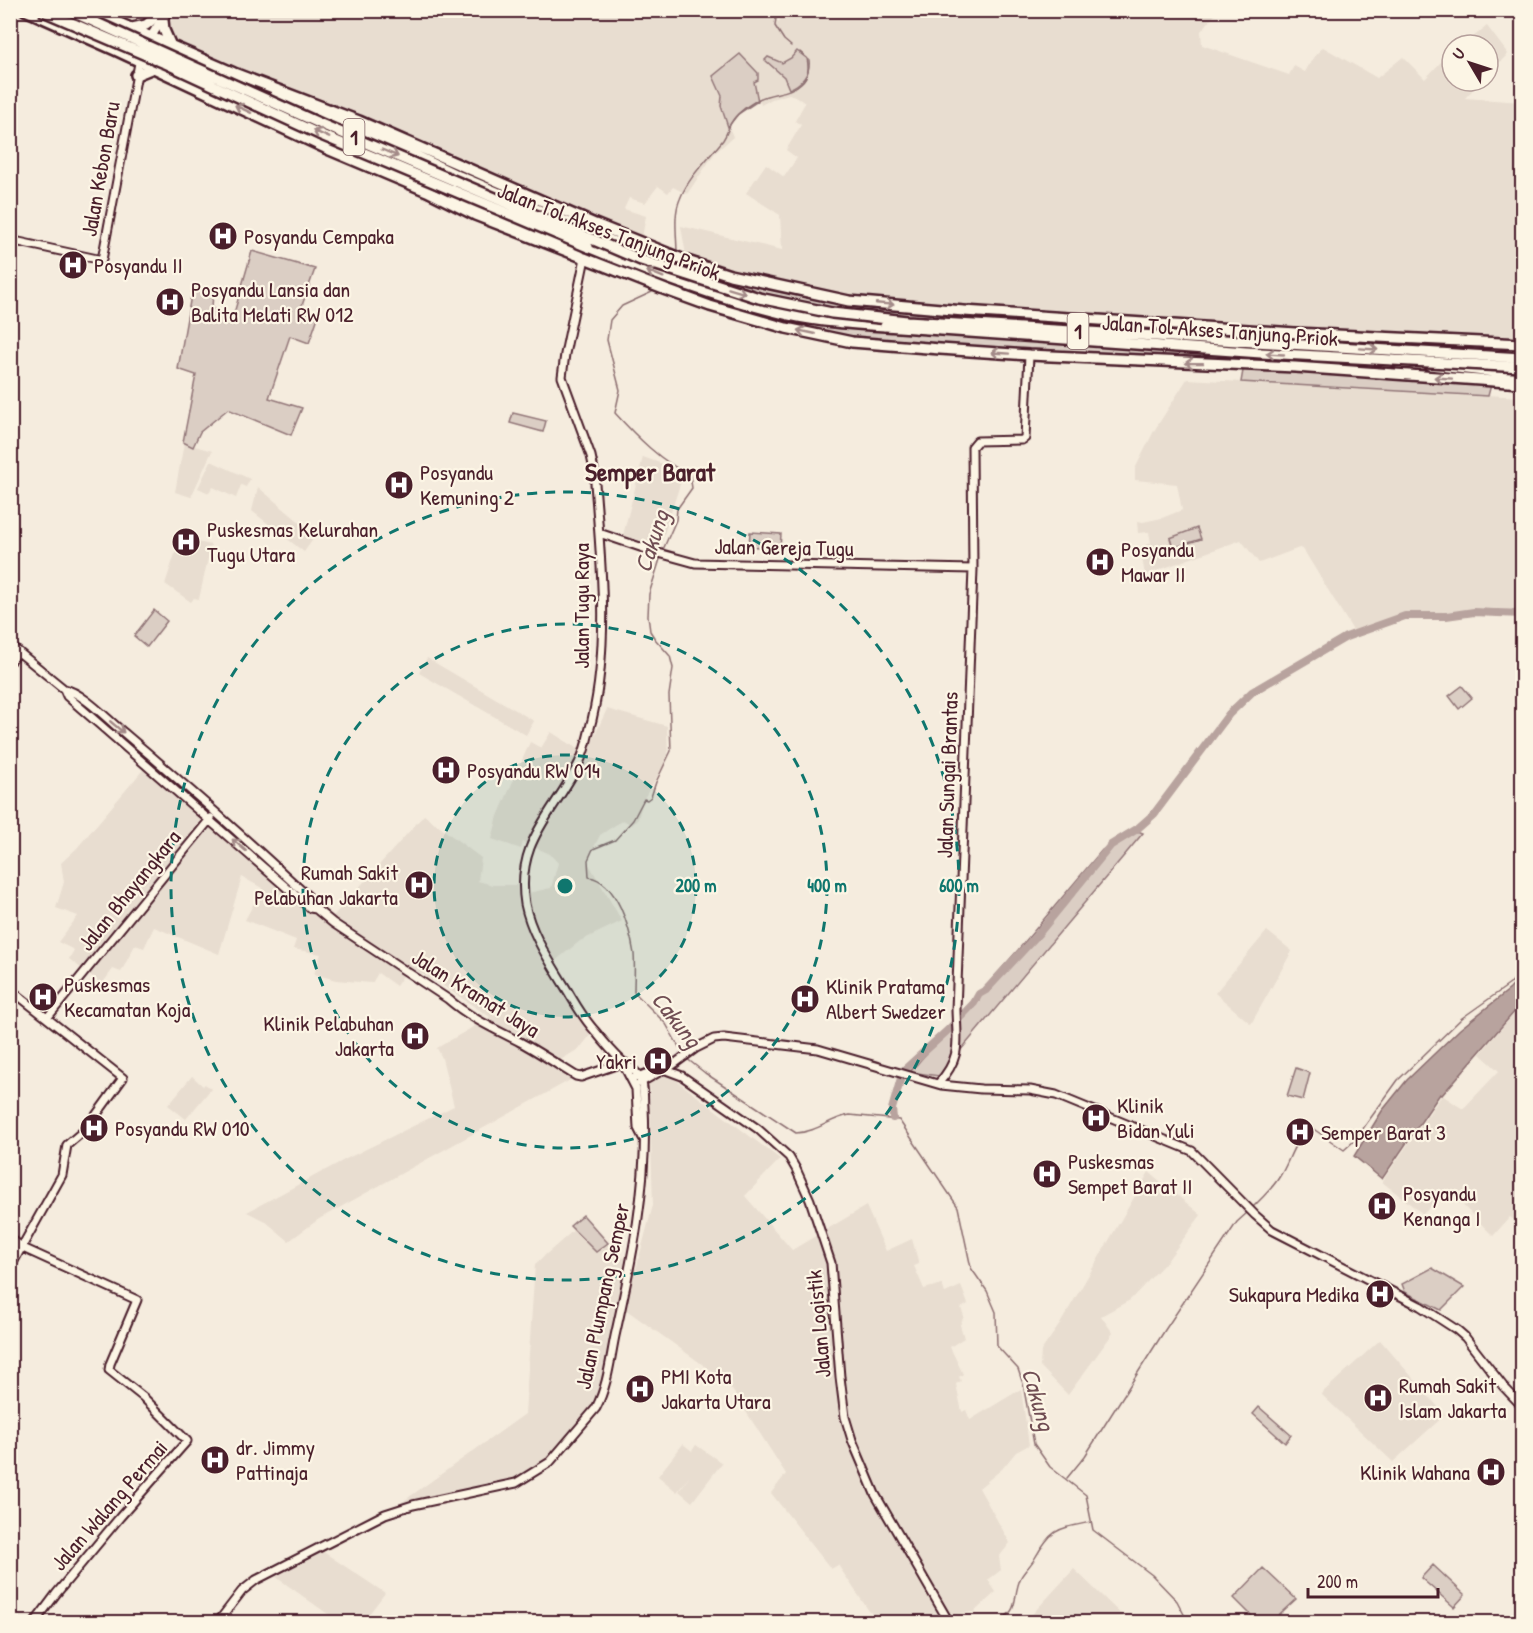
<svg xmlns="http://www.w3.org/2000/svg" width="1533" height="1633" viewBox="0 0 1533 1633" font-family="'Patrick Hand',sans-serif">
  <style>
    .built { fill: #e8ddd0 }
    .green { fill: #dbcec4; stroke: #927678; stroke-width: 1.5 }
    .water { fill: #b8a39e; stroke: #8c6e70; stroke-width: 1.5 }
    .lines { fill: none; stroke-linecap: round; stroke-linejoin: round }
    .stream { stroke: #8c6e70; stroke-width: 1.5 }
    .river { stroke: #b8a39e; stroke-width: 8 }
    .secondary-casing { stroke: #4a1f2b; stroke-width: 11 }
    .primary-casing { stroke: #4a1f2b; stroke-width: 13 }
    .highway-casing { stroke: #4a1f2b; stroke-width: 14 }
    .secondary { stroke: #fcf5e5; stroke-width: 7 }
    .primary { stroke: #fcf5e5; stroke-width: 8 }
    .highway { stroke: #fcf5e5; stroke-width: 9 }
    .highway-bridge-casing { stroke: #4a1f2b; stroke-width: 14; stroke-linecap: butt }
    .highway-bridge { stroke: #fcf5e5; stroke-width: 9 }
    .oneway { stroke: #a38a88 }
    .ring { fill: none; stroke: #0f766e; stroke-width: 3; stroke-dasharray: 10 8 }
    .labels { text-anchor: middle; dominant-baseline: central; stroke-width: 4.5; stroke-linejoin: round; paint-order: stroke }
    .shield { fill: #fcf5e5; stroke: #7f5f63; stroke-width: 1.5 }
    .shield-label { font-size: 21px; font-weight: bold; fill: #4a1f2b }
    .street-label { font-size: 22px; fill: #4a1f2b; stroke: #fcf5e5 }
    .poi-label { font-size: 22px; fill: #4a1f2b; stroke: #fcf5e5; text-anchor: start }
    .water-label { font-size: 24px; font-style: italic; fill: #704d53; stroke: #fcf5e5 }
    .quarter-label { font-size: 26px; font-weight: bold; fill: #4a1f2b; stroke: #fcf5e5 }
    .centre { fill: #0f766e; stroke: #fcf5e5; stroke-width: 3 }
    .ring-label { font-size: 18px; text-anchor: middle; font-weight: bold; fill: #0f766e; stroke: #fcf5e5; stroke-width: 4.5; stroke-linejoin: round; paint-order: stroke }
  </style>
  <rect width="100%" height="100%" fill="#f5ecde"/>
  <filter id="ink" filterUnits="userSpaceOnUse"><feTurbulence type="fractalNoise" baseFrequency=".0167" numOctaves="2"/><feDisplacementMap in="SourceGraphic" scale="12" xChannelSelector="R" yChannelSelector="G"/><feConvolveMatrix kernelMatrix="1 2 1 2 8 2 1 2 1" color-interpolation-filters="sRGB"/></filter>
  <g filter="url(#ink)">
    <path class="built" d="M 174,10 L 760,10 L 779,22 L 783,10 L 1219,10 L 1201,31 L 1202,45 L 1289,75 L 1294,66 L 1305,72 L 1313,58 L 1323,47 L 1377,78 L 1403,57 L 1425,79 L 1441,62 L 1452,53 L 1452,81 L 1481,81 L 1465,98 L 1522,102 L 1522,337 L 1331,335 L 849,301 L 687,261 L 681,226 L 782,250 L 780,215 L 746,193 L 766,164 L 784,177 L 797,158 L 786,150 L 801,125 L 795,121 L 805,103 L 795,96 L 789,94 L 772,99 L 761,105 L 754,82 L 713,76 L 722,96 L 721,106 L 733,137 L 715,153 L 687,194 L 673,187 L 668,193 L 658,186 L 645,203 L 629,198 L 624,209 L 646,216 L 641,243 L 542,205 L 181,44 L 170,36 L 169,27 Z
      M 1487,26 L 1508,54 L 1488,74 L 1488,45 L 1463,45 Z
      M 1187,379 L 1522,397 L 1522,612 L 1491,608 L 1405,615 L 1354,632 L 1303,549 L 1299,548 L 1259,563 L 1241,540 L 1145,575 L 1140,547 L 1151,543 L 1149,532 L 1138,533 L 1137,521 L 1143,522 L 1162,518 L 1182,510 L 1177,484 L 1135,480 L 1135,469 L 1154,431 Z
      M 184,443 L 212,451 L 191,497 L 175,492 Z
      M 643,457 L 668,466 L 682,478 L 660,547 L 623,535 Z
      M 211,461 L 250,479 L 246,487 L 241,485 L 236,498 L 213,487 L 209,493 L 198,488 Z
      M 258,487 L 309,530 L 314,538 L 304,552 L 252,511 Z
      M 193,541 L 211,545 L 199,599 L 194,598 L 191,602 L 165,584 L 178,545 L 191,547 Z
      M 427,658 L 534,721 L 526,735 L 419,673 Z
      M 607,709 L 667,726 L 668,758 L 643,800 L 638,819 L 632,825 L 623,820 L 600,835 L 587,861 L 622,921 L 580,941 L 550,965 L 586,1027 L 592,1033 L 580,1048 L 554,1064 L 572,1079 L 319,1219 L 289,1241 L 265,1221 L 247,1212 L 348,1158 L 454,1106 L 442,1058 L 437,1048 L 490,1017 L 442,985 L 409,967 L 396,986 L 378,973 L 372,983 L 336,980 L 314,974 L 321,954 L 293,949 L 296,940 L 245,920 L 262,888 L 242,877 L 219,954 L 154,927 L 144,948 L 135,945 L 121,972 L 113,969 L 102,984 L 69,959 L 74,950 L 58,942 L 78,916 L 56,908 L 64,882 L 61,863 L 77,848 L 147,765 L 327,923 L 424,815 L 481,858 L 478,881 L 492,885 L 518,885 L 519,895 L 551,888 L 558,863 L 550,854 L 523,842 L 521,849 L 492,839 L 498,816 L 530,742 L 541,748 L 551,732 L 586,754 Z
      M 1267,931 L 1292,951 L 1251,1024 L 1215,993 Z
      M 1522,1004 L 1522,1226 L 1510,1217 L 1493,1236 L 1448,1190 L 1423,1214 L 1382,1182 L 1442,1095 L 1463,1109 L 1499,1071 L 1480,1054 Z
      M 668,1074 L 780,1159 L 745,1196 L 792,1250 L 866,1206 L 886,1251 L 912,1239 L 919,1264 L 914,1266 L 924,1289 L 942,1284 L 945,1293 L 961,1286 L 968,1304 L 961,1308 L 964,1316 L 960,1325 L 964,1338 L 950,1347 L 963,1374 L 959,1377 L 961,1381 L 956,1384 L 962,1412 L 966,1410 L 970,1420 L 1021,1389 L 1029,1445 L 1016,1452 L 1002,1469 L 979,1488 L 1010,1543 L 999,1557 L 1001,1570 L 988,1580 L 996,1592 L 974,1612 L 950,1615 L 954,1622 L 881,1622 L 869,1611 L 838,1565 L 831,1569 L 771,1493 L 786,1474 L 727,1382 L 625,1309 L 601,1395 L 553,1455 L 532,1471 L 517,1486 L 443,1499 L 404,1511 L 398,1505 L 525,1414 L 535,1264 L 583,1222 L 636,1269 L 653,1205 L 649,1079 Z
      M 192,1076 L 203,1086 L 205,1084 L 211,1089 L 186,1119 L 168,1105 Z
      M 1149,1172 L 1201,1215 L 1167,1261 L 1130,1300 L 1101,1316 L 1113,1333 L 1068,1395 L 1040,1366 L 1041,1351 L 1060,1324 Z
      M 1380,1340 L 1445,1415 L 1393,1462 L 1321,1394 Z
      M 683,1444 L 692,1451 L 696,1445 L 722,1463 L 692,1502 L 679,1491 L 690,1476 L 677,1492 L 658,1476 Z
      M 322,1551 L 385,1593 L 363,1622 L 339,1622 L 276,1577 Z
      M 1074,1569 L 1129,1622 L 1025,1622 Z"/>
    <path class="green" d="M 797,51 L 809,60 C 811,74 801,84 789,89 L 784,77 L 765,60 L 768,57 L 782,63 L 791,58 Z
      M 740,54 L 758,73 L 758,80 L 754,82 L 758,101 L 738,114 L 728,127 L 721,106 L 722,96 L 713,76 Z
      M 252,251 L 315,269 L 300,311 L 318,317 L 309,343 L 290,336 L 269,398 L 302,408 L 291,435 L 228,409 L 200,432 L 193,447 L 183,442 L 196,375 L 178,369 L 193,284 L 213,292 L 212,308 L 227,319 L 235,310 Z
      M 677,261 L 849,301 L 1295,333 L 1305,343 L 894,320 L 759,298 L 675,269 Z
      M 688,286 L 790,315 L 1305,355 L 1295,366 L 1492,381 L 1488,396 L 1241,382 L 1244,365 L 852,342 L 684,297 Z
      M 513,413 L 546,421 L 543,432 L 510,423 Z
      M 1197,528 L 1201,539 L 1173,548 L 1170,538 Z
      M 750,532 L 781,534 L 780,549 L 749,546 Z
      M 154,610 L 167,621 L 147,647 L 134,636 Z
      M 1462,686 L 1472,698 L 1459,709 L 1449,696 Z
      M 1135,830 L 1143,833 L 939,1076 L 910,1072 L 1018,950 L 1102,850 Z
      M 1296,1068 L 1310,1073 L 1303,1100 L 1287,1096 Z
      M 583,1215 L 608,1243 L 596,1252 L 570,1226 Z
      M 1432,1268 L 1464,1287 L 1441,1310 L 1405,1292 L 1402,1284 Z
      M 1259,1407 L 1291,1435 L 1285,1443 L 1253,1414 Z
      M 1433,1565 L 1465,1595 L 1454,1607 L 1421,1578 Z
      M 1263,1568 L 1296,1599 L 1271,1622 L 1258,1622 L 1234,1598 Z"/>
    <path class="water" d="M 1522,976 L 1522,1003 L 1442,1095 L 1440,1094 L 1382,1179 L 1354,1156 L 1382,1111 L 1407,1080 L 1460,1029 L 1510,989 Z"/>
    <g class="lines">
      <path class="stream" d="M 777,10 L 775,26 L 784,40 L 791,46
        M 677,254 C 677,236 673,215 680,199 C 689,176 709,158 723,140 C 727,134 728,129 731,123 C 736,113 749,105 759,99 C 772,92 790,94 801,83 C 809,76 809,68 807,58 L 800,52
        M 652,292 L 622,306 L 610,320 L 607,340 L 620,390 L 615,413 C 636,436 661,462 690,475 L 692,488 L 677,509 L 676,520 L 662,552
        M 661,556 L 649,594 L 648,616 L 650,631 L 655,639 L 670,656 L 673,668 L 669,695 L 671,751 L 656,782 L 651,797 L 647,800 L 644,799 L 633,820 L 615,840 L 593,849 L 588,860 L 589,877 C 617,881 630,929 634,954 C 635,967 634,980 634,992 L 666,1024 L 683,1054
        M 686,1058 L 705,1073 L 796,1133 C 818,1132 830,1118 850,1115 L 899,1120 L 958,1207 L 971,1268 L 987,1291 L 996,1312 L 997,1346 L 1018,1369 L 1023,1384 L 1034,1444 L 1050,1467 L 1086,1495 L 1093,1530 L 1152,1575 L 1177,1601 L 1188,1622
        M 1251,1209 C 1262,1198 1273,1188 1280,1176 C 1290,1162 1294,1136 1312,1128 L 1344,1150 L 1354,1141 L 1398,1080 L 1462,1018 L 1510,984 L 1522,970
        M 1067,1478 L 1085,1456 L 1165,1330 L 1237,1222 L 1248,1212
        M 995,1622 C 1022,1612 1011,1598 1021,1577 C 1025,1570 1031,1565 1035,1558 C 1052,1528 1057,1529 1091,1522"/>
      <path class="river" d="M 893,1118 L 892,1109 L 903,1071 L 949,1029 L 974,1003 L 979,994 L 986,990 L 1039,933 L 1111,845 L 1137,829 L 1154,814 L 1229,714 L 1252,692 L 1346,637 L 1405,616 L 1446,616 L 1474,612 L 1522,614"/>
      <g class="secondary-casing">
        <path id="secondary" d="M 10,240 L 102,260 L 139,63
          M 599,533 L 655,552 L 695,563 L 973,569
          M 10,645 L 64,689 C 82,692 108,720 123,732 C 188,787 252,844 314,902 L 316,909
          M 10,661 L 19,652
          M 64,689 L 67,696 L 310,908 L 316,909 L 333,923 L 448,999 C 470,1018 495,1029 520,1042 C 539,1052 558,1065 576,1076 L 581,1077 L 616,1065 L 626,1063
          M 10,989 L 123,1078 L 86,1129 L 67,1145 L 62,1175 L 10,1268
          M 47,1018 L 211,818
          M 623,1064 L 636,1089 L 638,1128 L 643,1138
          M 666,1070 L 682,1076 L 758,1129 L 789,1157 L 796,1169 L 810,1200 L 831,1263 L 840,1377 L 845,1417 L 852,1440 L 875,1494 L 949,1622
          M 632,1079 L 656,1070 L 666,1070 L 696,1048 L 714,1039 L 724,1038 L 818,1049 L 941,1085 L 981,1089 L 1030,1090 L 1056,1095 L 1192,1151 L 1255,1215 L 1272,1230 L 1420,1306 L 1457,1330 L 1465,1337 L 1503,1386 L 1522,1406
          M 640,1083 L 661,1071
          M 938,1084 C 962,1057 957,1043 956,1010 L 973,569 L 972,447 L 977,441 L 1022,440 L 1025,438 L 1029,355
          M 10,1238 L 23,1248 L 137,1300 L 110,1364 L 109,1370 L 143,1397 L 187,1441 L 120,1517 L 56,1594 L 35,1622
          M 218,1622 L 242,1591 L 256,1580 L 385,1514 L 413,1505 L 516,1483 L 550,1462 L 596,1408 C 608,1385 610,1360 615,1336 C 632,1260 648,1185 644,1107 C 643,1098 645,1085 640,1078 C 636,1070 628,1066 622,1061 C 612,1052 603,1041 595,1031 C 582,1017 574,1001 564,985 C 549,960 531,934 525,904 C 515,841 554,814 579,763 C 586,750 588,734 592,720 C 611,638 600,553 594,470 L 591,456 L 562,377 L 565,354 L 585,258"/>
      </g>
      <g class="primary-casing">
        <path id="primary" d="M 148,43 C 153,31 162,21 168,10"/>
      </g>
      <g class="highway-casing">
        <path id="highway" d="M 25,10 L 115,50 L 325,148 L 427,191 L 475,215 L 666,290 L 710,306 L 786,328 L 852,342 L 940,349 L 1029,355 L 1295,367 L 1522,383
          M 89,10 L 234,73 L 359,121 L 595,224 L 687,261 L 730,275 L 849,301 L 964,311 L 1295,333 L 1522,344
          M 163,20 L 164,30 L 171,46
          M 132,28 L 146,25 L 157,16
          M 136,75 L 153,68
          M 275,96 L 371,134 L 459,176 L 633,250 L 641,260
          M 452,199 L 458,200 L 578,248 L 588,247 C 654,274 719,299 789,315 C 821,322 853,324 885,326
          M 1429,365 L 1522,375"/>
      </g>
      <use href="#secondary" class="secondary"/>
      <use href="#primary" class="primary"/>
      <use href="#highway" class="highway"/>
      <g class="highway-bridge-casing">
        <path id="highway-bridge" d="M 41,10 L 165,63 L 319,134 L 588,247
          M 68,10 L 321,124 L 641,260 L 759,298 L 832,313 L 907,321 L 1522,358
          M 885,326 L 1261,353 L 1522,367"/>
      </g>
      <use href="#highway-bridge" class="highway-bridge"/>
    </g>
    <defs><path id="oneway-shaft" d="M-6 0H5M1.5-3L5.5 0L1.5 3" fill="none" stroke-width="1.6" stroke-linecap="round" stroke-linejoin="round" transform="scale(1.5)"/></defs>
    <g class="oneway">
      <use href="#oneway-shaft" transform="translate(243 109) rotate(-155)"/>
      <use href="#oneway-shaft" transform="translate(321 134) rotate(-156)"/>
      <use href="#oneway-shaft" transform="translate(390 153) rotate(23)"/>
      <use href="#oneway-shaft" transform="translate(655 274) rotate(-158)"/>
      <use href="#oneway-shaft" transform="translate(737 291) rotate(17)"/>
      <use href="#oneway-shaft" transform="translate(885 304) rotate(5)"/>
      <use href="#oneway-shaft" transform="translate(806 332) rotate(-168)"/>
      <use href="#oneway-shaft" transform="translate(1369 349) rotate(4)"/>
      <use href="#oneway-shaft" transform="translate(1000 353) rotate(-176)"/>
      <use href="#oneway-shaft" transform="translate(1275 354) rotate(-177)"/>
      <use href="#oneway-shaft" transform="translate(1194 363) rotate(-179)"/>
      <use href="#oneway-shaft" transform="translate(1443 378) rotate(-176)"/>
      <use href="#oneway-shaft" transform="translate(117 727) rotate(40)"/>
      <use href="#oneway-shaft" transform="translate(239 845) rotate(-139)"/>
    </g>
  </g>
  <circle cx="565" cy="886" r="131" fill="#0f766e" fill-opacity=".12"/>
  <g class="ring">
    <circle cx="565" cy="886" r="131"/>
    <circle cx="565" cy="886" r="262"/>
    <circle cx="565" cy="886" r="394"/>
  </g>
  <defs>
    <g id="hospital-disc" transform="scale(1.5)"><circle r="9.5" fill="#4a1f2b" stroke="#fcf5e5"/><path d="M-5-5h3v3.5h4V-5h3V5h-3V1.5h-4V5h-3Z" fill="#fff"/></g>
  </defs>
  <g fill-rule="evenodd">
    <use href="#hospital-disc" x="223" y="236"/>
    <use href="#hospital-disc" x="73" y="265"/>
    <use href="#hospital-disc" x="170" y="302"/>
    <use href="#hospital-disc" x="399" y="485"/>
    <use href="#hospital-disc" x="186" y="542"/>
    <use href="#hospital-disc" x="1100" y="562"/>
    <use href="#hospital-disc" x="446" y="770"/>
    <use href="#hospital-disc" x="419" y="885"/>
    <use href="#hospital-disc" x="43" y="997"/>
    <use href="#hospital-disc" x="805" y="999"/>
    <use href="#hospital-disc" x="415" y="1036"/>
    <use href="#hospital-disc" x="658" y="1061"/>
    <use href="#hospital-disc" x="1096" y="1118"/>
    <use href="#hospital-disc" x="94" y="1128"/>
    <use href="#hospital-disc" x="1300" y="1132"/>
    <use href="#hospital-disc" x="1047" y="1174"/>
    <use href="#hospital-disc" x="1382" y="1206"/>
    <use href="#hospital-disc" x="1380" y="1294"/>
    <use href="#hospital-disc" x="640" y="1389"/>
    <use href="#hospital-disc" x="1378" y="1398"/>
    <use href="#hospital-disc" x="215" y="1460"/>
    <use href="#hospital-disc" x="1491" y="1472"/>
  </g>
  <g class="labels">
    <g class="shield">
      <rect x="343.5" y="119" width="21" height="36" rx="4.5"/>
      <rect x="1067.5" y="313" width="21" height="36" rx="4.5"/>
    </g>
    <g class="shield-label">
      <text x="354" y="137">1</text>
      <text x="1078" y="331">1</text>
    </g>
    <g class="street-label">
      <text transform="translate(100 169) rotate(-80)">Jalan Kebon Baru</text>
      <text transform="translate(609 231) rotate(21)">Jalan Tol Akses Tanjung Priok</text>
      <text transform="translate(1220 330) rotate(4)">Jalan Tol Akses Tanjung Priok</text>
      <text transform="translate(784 547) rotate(1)">Jalan Gereja Tugu</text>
      <text transform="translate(581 606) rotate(-90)">Jalan Tugu Raya</text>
      <text transform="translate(947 775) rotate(-88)">Jalan Sungai Brantas</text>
      <text transform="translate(129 890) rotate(-51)">Jalan Bhayangkara</text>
      <text transform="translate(476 993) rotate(32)">Jalan Kramat Jaya</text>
      <text transform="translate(602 1296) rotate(-78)">Jalan Plumpang Semper</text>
      <text transform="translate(818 1324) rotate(-95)">Jalan Logistik</text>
      <text transform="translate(109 1505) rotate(-49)">Jalan Walang Permai</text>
    </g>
    <g class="poi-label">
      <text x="244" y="236">Posyandu Cempaka</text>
      <text x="94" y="265">Posyandu II</text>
      <text x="191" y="289">Posyandu Lansia dan<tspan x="191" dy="25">Balita Melati RW 012</tspan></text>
      <text x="420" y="472">Posyandu<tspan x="420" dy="25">Kemuning 2</tspan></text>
      <text x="207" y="529">Puskesmas Kelurahan<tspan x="207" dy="25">Tugu Utara</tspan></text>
      <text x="1121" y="549">Posyandu<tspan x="1121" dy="25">Mawar II</tspan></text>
      <text x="467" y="770">Posyandu RW 014</text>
      <text x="398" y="872" text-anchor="end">Rumah Sakit<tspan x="398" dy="25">Pelabuhan Jakarta</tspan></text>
      <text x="64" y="984">Puskesmas<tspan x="64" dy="25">Kecamatan Koja</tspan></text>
      <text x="826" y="986">Klinik Pratama<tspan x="826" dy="25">Albert Swedzer</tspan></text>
      <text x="394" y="1023" text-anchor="end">Klinik Pelabuhan<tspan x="394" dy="25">Jakarta</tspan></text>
      <text x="637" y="1061" text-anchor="end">Yakri</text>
      <text x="1117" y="1105">Klinik<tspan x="1117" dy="25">Bidan Yuli</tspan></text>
      <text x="115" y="1128">Posyandu RW 010</text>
      <text x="1321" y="1132">Semper Barat 3</text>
      <text x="1068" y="1161">Puskesmas<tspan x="1068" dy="25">Sempet Barat II</tspan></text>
      <text x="1403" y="1193">Posyandu<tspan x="1403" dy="25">Kenanga I</tspan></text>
      <text x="1359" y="1294" text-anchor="end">Sukapura Medika</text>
      <text x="661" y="1376">PMI Kota<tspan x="661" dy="25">Jakarta Utara</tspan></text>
      <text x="1399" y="1385">Rumah Sakit<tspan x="1399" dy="25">Islam Jakarta</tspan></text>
      <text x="236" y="1447">dr. Jimmy<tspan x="236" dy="25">Pattinaja</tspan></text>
      <text x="1470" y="1472" text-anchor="end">Klinik Wahana</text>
    </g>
    <g class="water-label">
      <text transform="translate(651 541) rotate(-72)">Cakung</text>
      <text transform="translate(677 1019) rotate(52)">Cakung</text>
      <text transform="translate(1039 1399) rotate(74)">Cakung</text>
    </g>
    <g class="quarter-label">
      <text x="650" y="471">Semper Barat</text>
    </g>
  </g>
  <circle cx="565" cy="886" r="9" class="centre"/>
  <g class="ring-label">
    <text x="696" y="892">200 m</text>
    <text x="827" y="892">400 m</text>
    <text x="959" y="892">600 m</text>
  </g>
  <rect width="1533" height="1633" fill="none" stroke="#fcf5e5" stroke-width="36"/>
  <rect x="18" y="18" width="1497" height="1597" fill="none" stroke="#4a1f2b" stroke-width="2" filter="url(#ink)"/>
  <g transform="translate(1470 63) rotate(309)"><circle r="28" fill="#fcf5e5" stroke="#b59f9b" stroke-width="1.5"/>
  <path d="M0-4.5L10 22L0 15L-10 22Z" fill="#4a1f2b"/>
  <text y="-9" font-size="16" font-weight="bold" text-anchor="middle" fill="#4a1f2b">U</text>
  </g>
  <path d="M1308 1588v9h130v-9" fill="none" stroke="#4a1f2b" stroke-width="3"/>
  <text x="1317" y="1588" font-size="18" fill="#4a1f2b" stroke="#fcf5e5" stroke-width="4.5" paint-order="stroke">200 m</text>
</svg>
